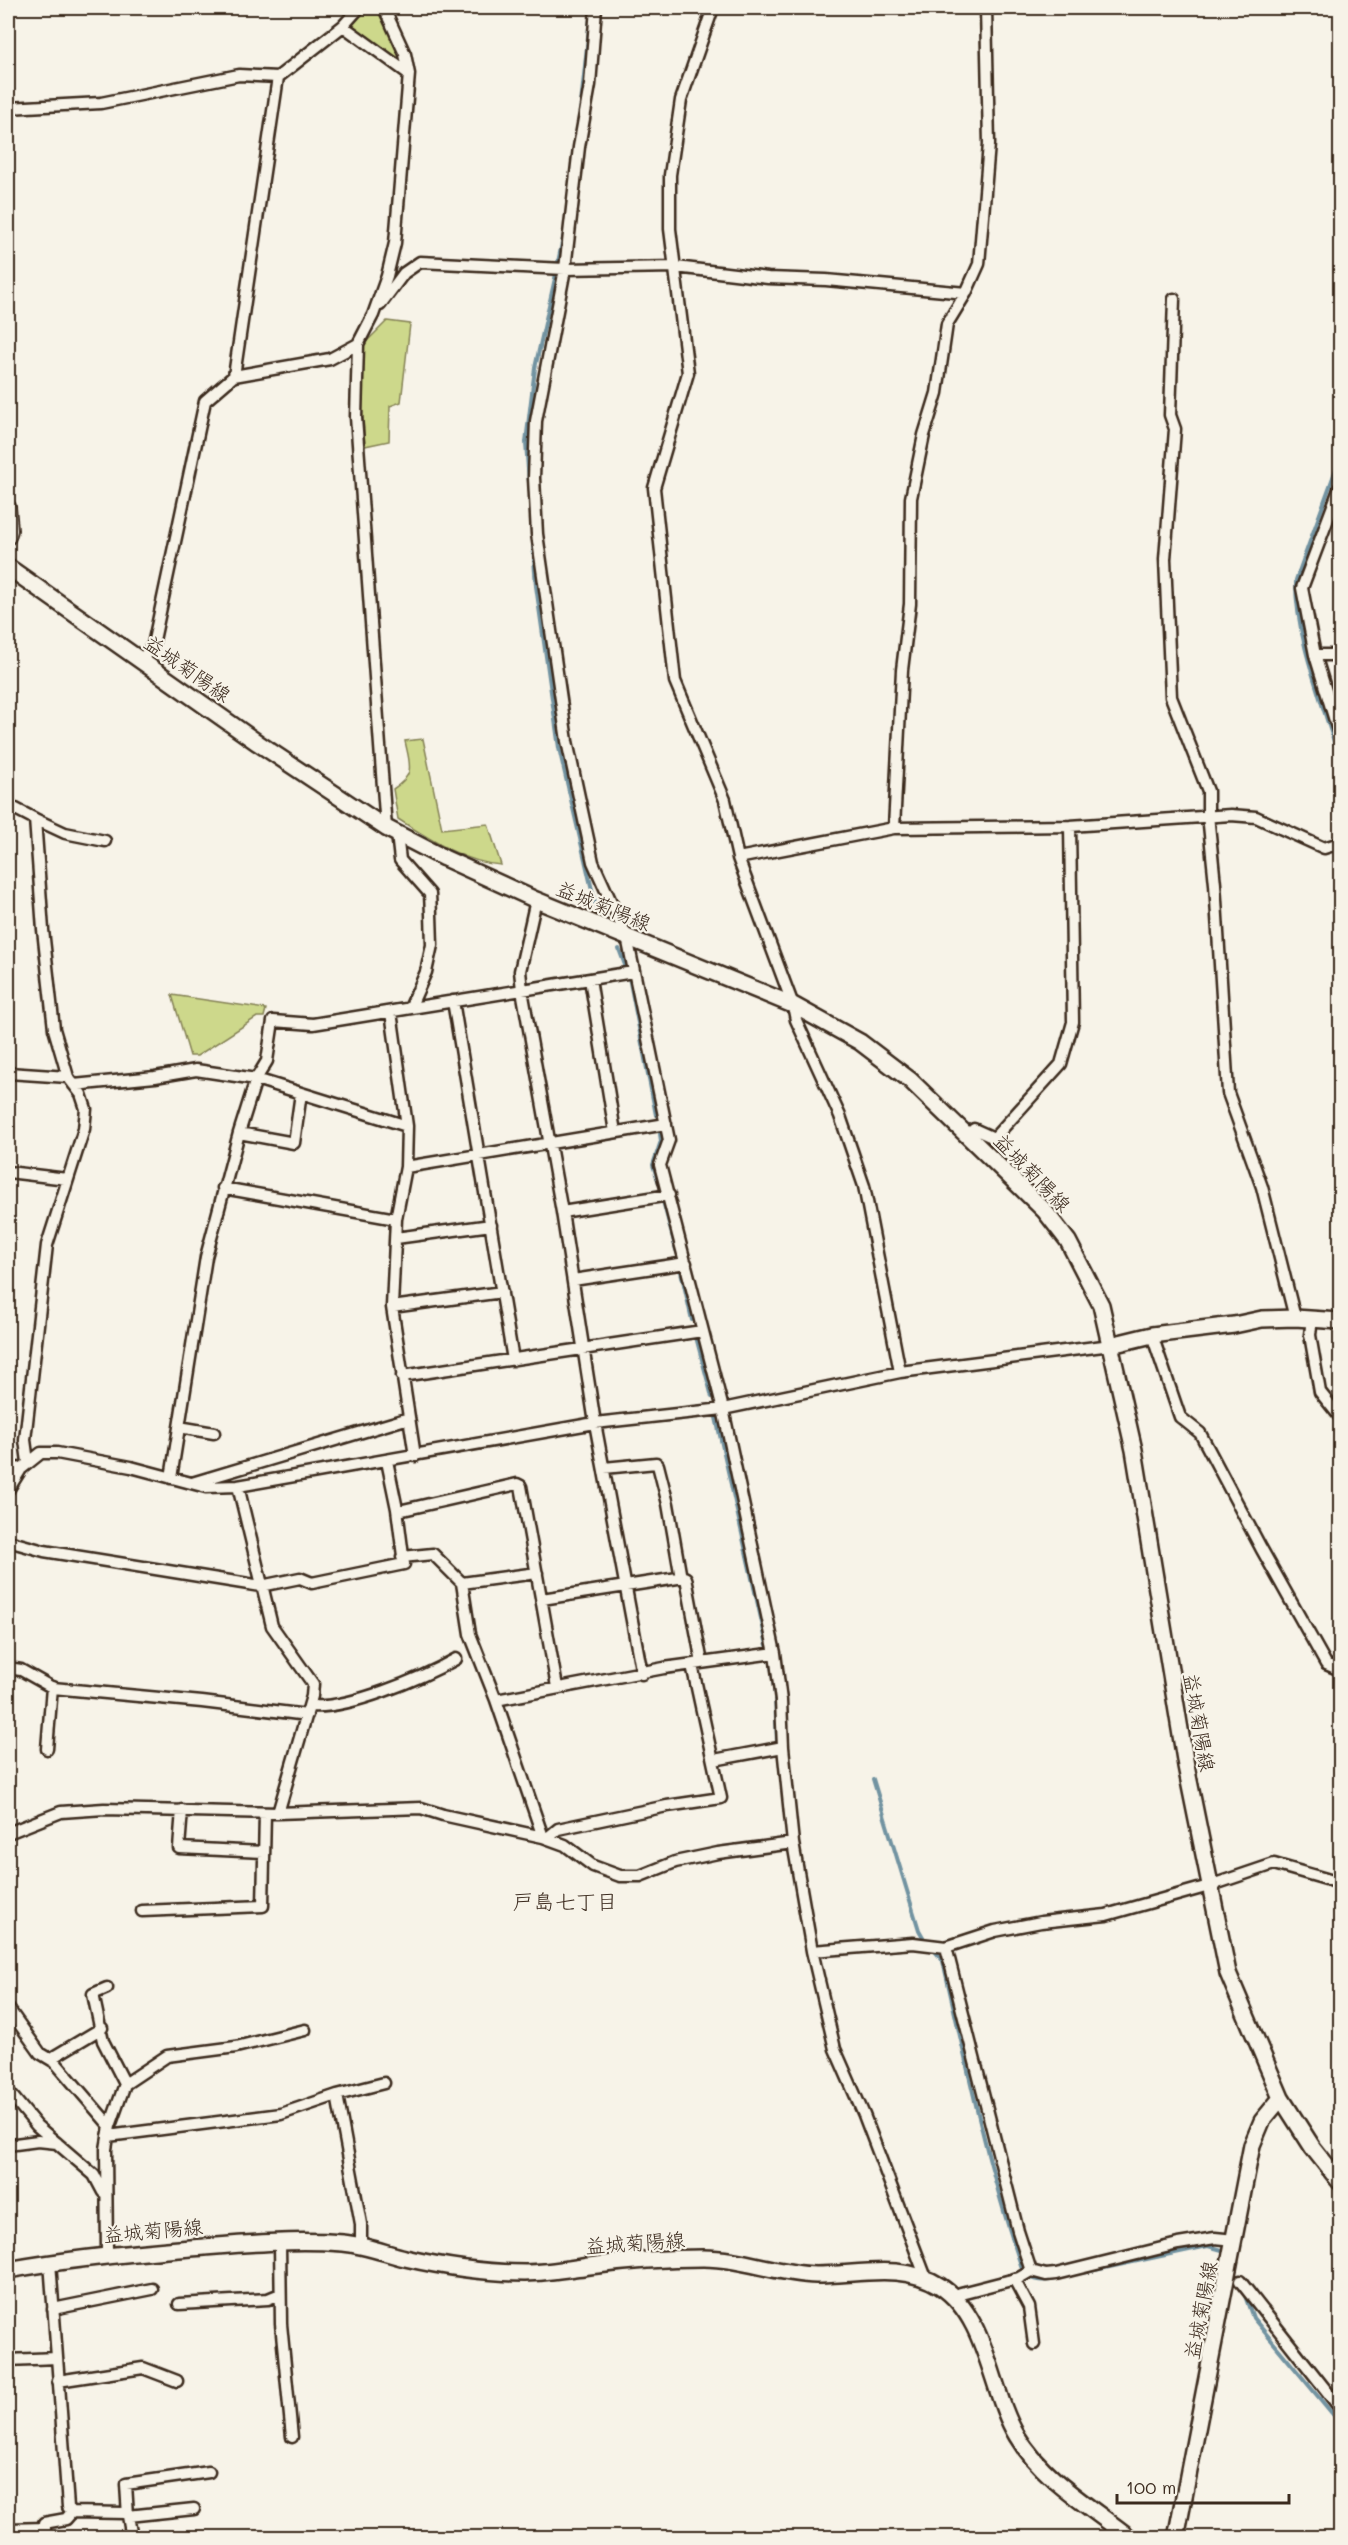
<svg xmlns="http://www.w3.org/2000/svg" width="1348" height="2545" viewBox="0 0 1348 2545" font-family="Mali,'Klee One',sans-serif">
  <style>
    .green { fill: #cdd88b; stroke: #848154; stroke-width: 1.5 }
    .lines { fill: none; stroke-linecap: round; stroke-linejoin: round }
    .stream { stroke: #7293a1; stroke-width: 4 }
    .minor-casing { stroke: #3b2a1e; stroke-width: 15 }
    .tertiary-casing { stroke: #3b2a1e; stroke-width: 18 }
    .secondary-casing { stroke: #3b2a1e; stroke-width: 20 }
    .minor { stroke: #f7f3e8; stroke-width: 10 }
    .tertiary { stroke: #f7f3e8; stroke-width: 14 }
    .secondary { stroke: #f7f3e8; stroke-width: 15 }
    .labels { text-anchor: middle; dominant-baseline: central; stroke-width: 4.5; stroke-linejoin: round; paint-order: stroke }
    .street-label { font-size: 20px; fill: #3b2a1e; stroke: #f7f3e8 }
    .neighbourhood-label { font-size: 21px; fill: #3b2a1e; stroke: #f7f3e8 }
  </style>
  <rect width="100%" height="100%" fill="#f7f3e8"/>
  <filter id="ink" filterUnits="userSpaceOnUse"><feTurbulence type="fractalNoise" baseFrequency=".0167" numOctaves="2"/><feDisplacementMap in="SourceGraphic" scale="12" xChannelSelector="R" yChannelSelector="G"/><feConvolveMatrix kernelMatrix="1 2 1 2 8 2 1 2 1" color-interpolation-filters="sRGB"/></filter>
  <g filter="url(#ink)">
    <path class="green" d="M 363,8 L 380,8 L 403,65 L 348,25 Z
      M 387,321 L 410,324 L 401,402 L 390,406 L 389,441 L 365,446 L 358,350 Z
      M 423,739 L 442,829 L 488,824 L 501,865 C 465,863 428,838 398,819 L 393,789 C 416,774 410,765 405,741 Z
      M 172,995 L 266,1009 L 264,1017 L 257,1017 L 197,1056 L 190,1056 Z"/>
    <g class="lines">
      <path class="stream" d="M 580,114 L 591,8
        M 558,262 L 564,234
        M 1340,458 L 1296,580 C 1295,637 1324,706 1340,761
        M 529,483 L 526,442 L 535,368 L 556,274
        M 533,545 L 536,586 L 559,748 L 596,907
        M 619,949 L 625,965
        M 629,977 L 656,1115
        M 660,1186 L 653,1165 L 661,1141 L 660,1134
        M 663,1201 L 676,1250
        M 680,1267 L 692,1320
        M 696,1337 L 712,1397
        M 715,1413 L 767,1645
        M 770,1657 L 775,1695 L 777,1743
        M 873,1779 L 919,1930 L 923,1937
        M 934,1950 L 943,1961 C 967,2065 988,2170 1023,2271
        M 1081,2273 L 1208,2246 L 1222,2250
        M 1028,2277 C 1038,2282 1049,2281 1059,2278
        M 1244,2293 L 1253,2318 L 1340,2423"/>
      <g class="minor-casing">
        <path id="minor" d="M 384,8 L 405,54 L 409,74
          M 596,8 L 590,85 L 579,147 L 565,269 L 536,421 L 534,478 L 537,534 L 567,741 L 593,862 L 627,937 L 669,1140 L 660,1165 L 723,1409 L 775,1653 L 781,1701 L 783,1747 L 793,1843 L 812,1951 L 835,2049 L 864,2115 L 926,2278
          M 713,8 L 681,100 L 670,175 L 670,229 L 688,373 L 654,488 L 675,681 L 725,800 L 738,858 L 793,1005 L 796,1020 L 840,1116 L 864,1186 L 900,1372
          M 343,26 L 409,74 L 395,243 L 387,276 L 373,315 L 358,344 L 356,417 L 386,828
          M 8,108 L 101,103 L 239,75 L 278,77 L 343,26 L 359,8
          M 1174,299 L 1170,415 L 1175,429 L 1165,559 L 1171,697 L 1208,791 L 1208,815 L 1215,884 L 1228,1093 L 1262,1187 L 1295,1318
          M 380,305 L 404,273 L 420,262 L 565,269 L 676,267 L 768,278 L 826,280 L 966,293
          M 234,376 L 278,77
          M 1340,487 L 1302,588 L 1315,655 L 1340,737
          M 8,616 L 8,639
          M 1315,655 L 1340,655
          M 141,660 L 153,645 L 205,401 L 234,376 L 330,359 L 358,344
          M 8,805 L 35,819 L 43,930 L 54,1029 L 68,1077 L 81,1094 L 86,1109 L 84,1129 L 47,1245 L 25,1440 L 28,1462
          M 35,819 L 65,833 L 105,841
          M 894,828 L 902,670 L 910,604 L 911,498 L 924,435 L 937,393 L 947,324 L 966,293 L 979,264 L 989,144 L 986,8
          M 397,834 L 400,860 L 430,894 L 431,914 L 432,945 L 426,972 L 410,1008
          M 738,858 L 894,828 L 1070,826 L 1231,815 L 1256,817 L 1324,848 L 1340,843
          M 536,900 L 520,971 L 522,990 L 562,1212 L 595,1423 L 642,1674
          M 590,979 L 615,1132
          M 453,1001 L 513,1360
          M 391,1012 L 407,1126 L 406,1167 L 396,1219 L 392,1307 L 415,1456
          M 8,1073 L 68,1077
          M 74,1085 L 155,1077 L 196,1070 L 256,1079 L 407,1126
          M 239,1133 L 294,1143 L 301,1093
          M 968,1135 L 974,1129 L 994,1138 L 1061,1064 L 1073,1022 L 1070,826
          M 406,1167 L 666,1124
          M 8,1172 L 67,1179
          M 223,1188 L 396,1219
          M 562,1212 L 669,1195
          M 396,1238 L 491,1225
          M 573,1280 L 686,1263
          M 392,1307 L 502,1292
          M 1312,1318 L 1310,1335 L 1320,1392 L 1340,1417
          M 1152,1335 L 1180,1417 L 1200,1433 L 1261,1548 L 1326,1664 L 1340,1670
          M 402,1376 L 702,1331
          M 179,1427 L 214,1433
          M 387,1461 L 397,1509 L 403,1510 L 517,1484 L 521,1486 L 557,1687
          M 8,1466 L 21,1469
          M 604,1468 L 656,1463 L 658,1465 L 668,1504 L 681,1578
          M 171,1478 L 206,1257 L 239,1133 L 256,1079 L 267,1061 L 273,1021 L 313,1024 L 633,972
          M 192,1483 L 409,1418
          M 238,1486 L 272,1626 L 313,1684 L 312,1696 L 278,1813
          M 8,1490 L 21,1469 L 41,1453 L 57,1453 L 131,1467 L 206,1487 L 238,1486 L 595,1423 L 723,1409 L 900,1372 L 1111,1345
          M 8,1541 L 44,1551 L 261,1586 L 300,1578 L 312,1583 L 404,1564 L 397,1509
          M 402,1557 L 433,1554 L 462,1583 L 470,1634 L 496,1700
          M 462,1583 L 537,1573
          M 542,1599 L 684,1577 L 686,1578 L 702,1663
          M 8,1668 L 21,1670 L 53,1688 L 202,1702 L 307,1715
          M 310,1706 C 347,1710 422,1678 456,1659
          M 47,1749 L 52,1687
          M 714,1760 L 783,1747
          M 182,1810 L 179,1848 L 264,1852
          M 8,1833 L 61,1812 L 104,1809 L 278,1813 L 421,1808 L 443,1815 L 543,1837 L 565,1845 L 593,1866 L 620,1876 L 640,1876 L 675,1862 L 718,1853 L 793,1843
          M 543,1837 L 496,1700 L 664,1668 L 775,1653
          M 547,1838 L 558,1829 L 667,1806 L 721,1798 L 692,1665
          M 142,1911 L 263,1906 L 265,1813
          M 946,1947 L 1018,2231 L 1031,2271
          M 812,1951 L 913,1943 L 946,1947 L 995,1931 L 1041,1922 L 1106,1915 L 1209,1886 L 1274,1864 L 1340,1883
          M 107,1988 L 93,1994 L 103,2041 L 125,2084
          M 8,2008 L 40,2053 L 55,2062 L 110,2126
          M 50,2059 L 102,2028
          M 8,2091 L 37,2126 L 94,2175 L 103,2192
          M 337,2095 L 361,2224 L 361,2247
          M 108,2136 L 281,2114 L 337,2095 L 384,2083
          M 8,2145 L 38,2141 L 57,2143
          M 280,2242 L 281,2324 L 292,2437
          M 107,2254 L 106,2149 L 110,2126 L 125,2084 L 167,2056 L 236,2047 L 305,2030
          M 50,2262 L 68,2507 L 72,2512 L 125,2513 L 128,2516 L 132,2538
          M 1014,2279 L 1029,2307 L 1034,2344
          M 1240,2281 L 1340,2408
          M 953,2295 L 1019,2278 L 1031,2271 L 1046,2275 L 1056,2274 L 1178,2244 L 1215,2238 L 1235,2240
          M 179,2304 L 268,2299 L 280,2294
          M 53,2309 L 152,2289
          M 8,2360 L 57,2358
          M 58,2381 L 143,2368 L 177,2381
          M 194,2509 L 128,2516 L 126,2484 L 209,2472
          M 8,2529 L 45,2528
          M 46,2538 L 44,2523 L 66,2519 L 72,2512"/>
      </g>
      <g class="tertiary-casing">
        <path id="tertiary" d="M 8,507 L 10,530 L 8,537"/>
      </g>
      <g class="secondary-casing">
        <path id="secondary" d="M 8,567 L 258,743 L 386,828 L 444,858 L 536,900 L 793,1005 L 860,1042 L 910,1080 L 1044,1210 L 1068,1241 L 1101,1305 L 1134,1450 L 1186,1766 L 1228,1973 L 1281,2098 L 1313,2148 L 1340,2182
          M 1111,1345 L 1152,1335 L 1234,1325 L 1262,1319 L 1295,1318 L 1340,1321
          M 8,2270 C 68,2259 129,2253 191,2248 C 242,2244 292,2239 343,2243 C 364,2245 385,2253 405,2258 C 445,2267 485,2273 525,2273 C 546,2273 568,2269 589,2266 C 626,2261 665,2258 703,2258 C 742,2258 777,2274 816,2275 C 858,2275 902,2262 940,2286 C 988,2317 990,2391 1017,2436 C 1043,2480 1091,2507 1130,2538
          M 1176,2538 L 1252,2145 L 1262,2121 L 1281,2098"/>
      </g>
      <use href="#minor" class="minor"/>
      <use href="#tertiary" class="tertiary"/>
      <use href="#secondary" class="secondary"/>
    </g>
  </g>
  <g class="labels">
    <g class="street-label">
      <text transform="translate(188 668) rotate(35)">益城菊陽線</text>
      <text transform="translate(604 905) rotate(22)">益城菊陽線</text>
      <text transform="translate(1033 1172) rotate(46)">益城菊陽線</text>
      <text transform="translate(1200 1722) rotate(80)">益城菊陽線</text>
      <text transform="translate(153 2230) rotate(-5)">益城菊陽線</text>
      <text transform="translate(635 2242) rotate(-4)">益城菊陽線</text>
      <text transform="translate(1200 2310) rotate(-79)">益城菊陽線</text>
    </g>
    <g class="neighbourhood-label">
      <text x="565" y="1900">戸島七丁目</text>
    </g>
  </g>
  <rect width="1348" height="2545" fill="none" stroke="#f7f3e8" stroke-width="30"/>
  <rect x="15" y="15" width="1318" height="2515" fill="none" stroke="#3b2a1e" stroke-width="2" filter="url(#ink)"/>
  <path d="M1117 2494v9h172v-9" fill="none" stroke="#3b2a1e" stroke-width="3"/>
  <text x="1126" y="2494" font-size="18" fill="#3b2a1e" stroke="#f7f3e8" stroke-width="4.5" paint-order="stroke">100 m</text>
</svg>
